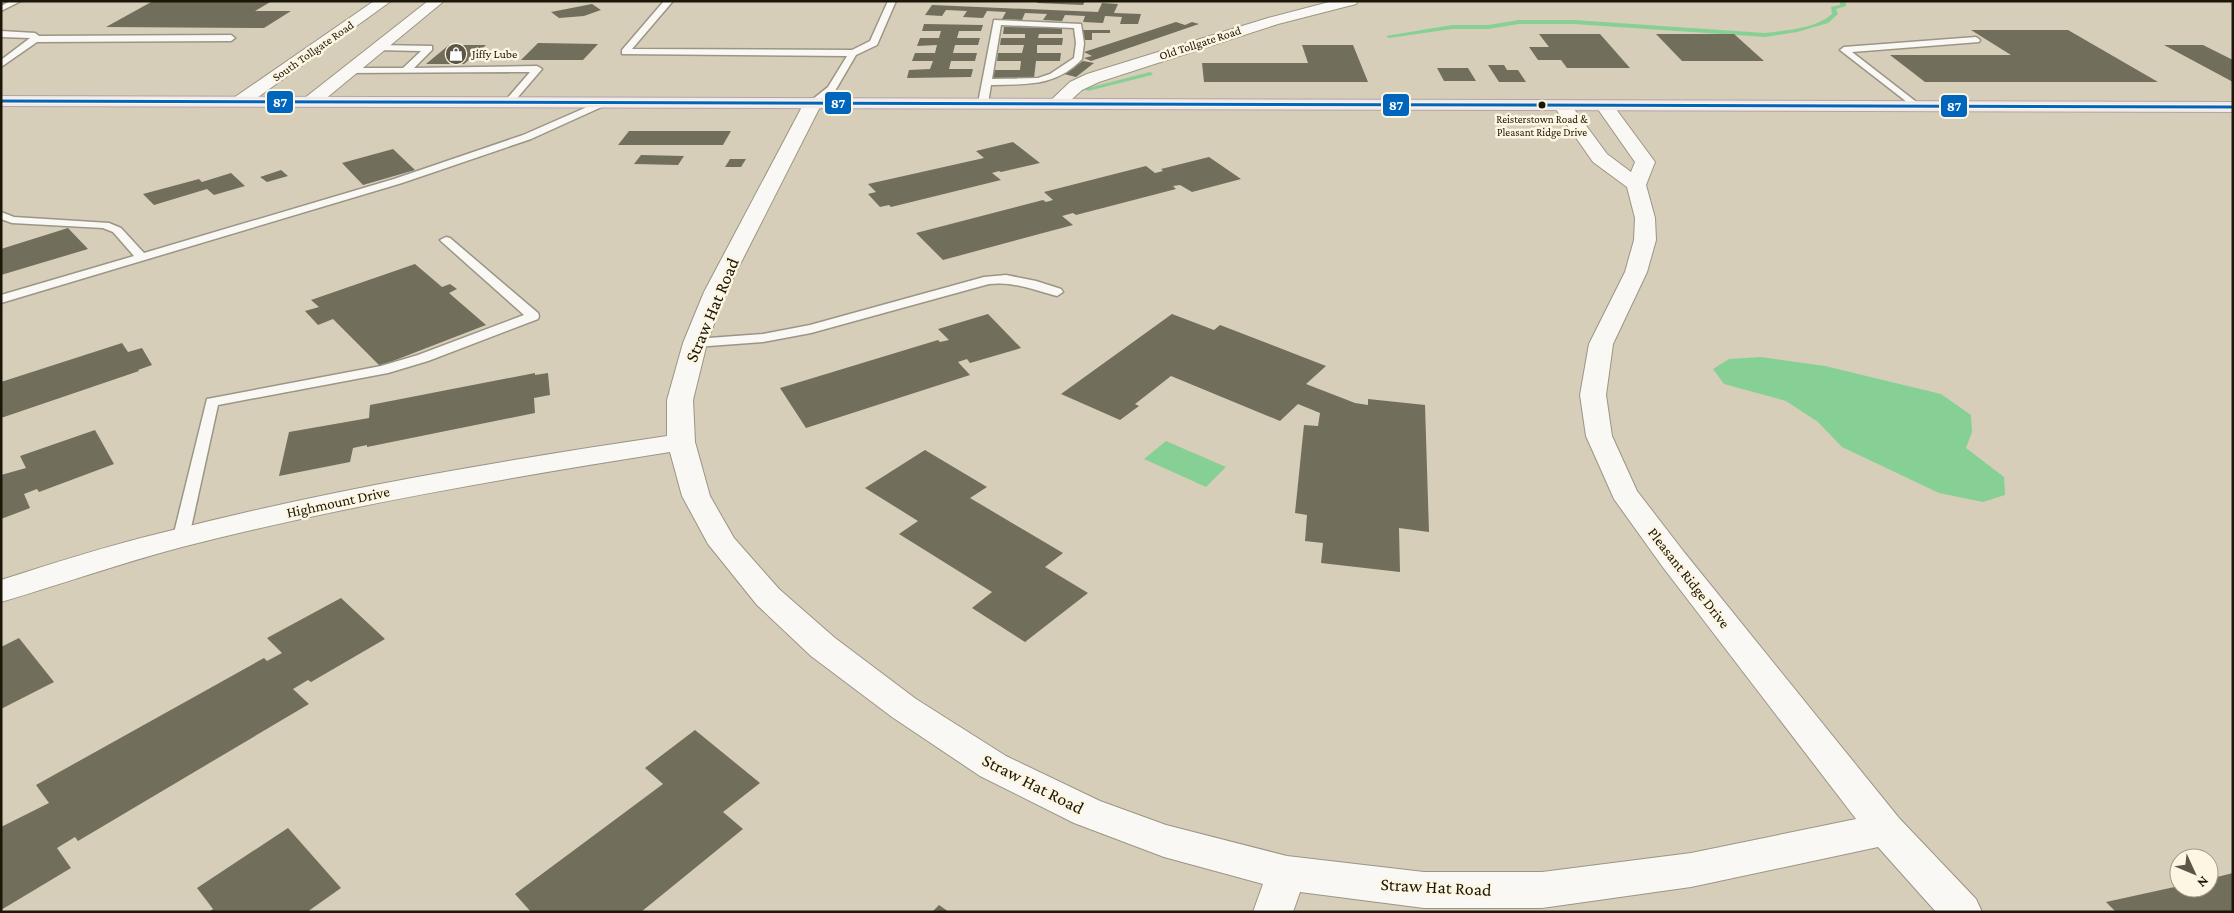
<svg xmlns="http://www.w3.org/2000/svg" width="2234" height="913" viewBox="0 0 2234 913" font-family="'Crimson Pro',serif">
  <style>
    .water { fill: #87d095 }
    .lines { fill: none; stroke-linecap: round; stroke-linejoin: round }
    .stream { fill: #87d095; fill-rule: evenodd }
    .building { fill: #716e5c }
    .lane-casing { stroke: #9b9585; stroke-width: 3 }
    .street-casing { stroke: #9b9585; stroke-width: 2 }
    .secondary-casing { stroke: #9b9585; stroke-width: 2 }
    .primary-casing { stroke: #b4a4a4; stroke-width: 2 }
    .lane { fill: #f9f8f4; fill-rule: evenodd }
    .street { fill: #f9f8f4; fill-rule: evenodd }
    .secondary { fill: #f9f8f4; fill-rule: evenodd }
    .primary { fill: #f2e9ed; fill-rule: evenodd }
    .bus-1-casing { stroke: #fdf6e2; stroke-width: 5.5 }
    .bus-1 { stroke: #0065bd; stroke-width: 3 }
    .bus-dot { fill: #1b1608; stroke: #fdf6e2; stroke-width: 2 }
    .labels { text-anchor: middle; dominant-baseline: central; stroke-width: 5; stroke-linejoin: round; paint-order: stroke }
    .far-bus-label { font-size: 11px; fill: #1b1608; stroke: #fdf6e2 }
    .far-street-label { font-size: 12px; fill: #1b1608; stroke: #fdf6e2 }
    .far-poi-label { font-size: 12px; fill: #1b1608; stroke: #fdf6e2; text-anchor: start }
    .street-label { font-size: 15px; fill: #1b1608; stroke: #fdf6e2 }
    .near-street-label { font-size: 18px; fill: #1b1608; stroke: #fdf6e2 }
    .line-badge { stroke: #fdf6e2; stroke-width: 2 }
    .badge-label { font-size: 14px; text-anchor: middle; font-weight: bold; fill: #fff }
  </style>
  <rect width="100%" height="100%" fill="#d6ceb9"/>
  <path class="water" d="M 1761,357 L 1825,366 L 1941,394 L 1971,415 L 1972,432 L 1966,448 L 2004,477 L 2005,495 L 1983,502 L 1939,493 L 1842,447 L 1818,422 L 1786,401 L 1724,384 L 1713,369 L 1729,359 Z
    M 1166,441 L 1226,467 L 1206,487 L 1144,459 Z"/>
  <g class="lines">
    <path class="stream" d="M 1840,1 L 1846,1 L 1846,6 L 1836,9 L 1838,14 L 1828,23 L 1797,32 L 1765,37 L 1574,24 L 1519,24 L 1488,29 L 1452,29 L 1389,38 L 1386,36 L 1452,25 L 1488,25 L 1519,20 L 1574,20 L 1765,33 C 1787,30 1815,29 1832,14 L 1831,7 L 1840,5 Z
      M 1150,72 L 1153,74 L 1152,75 L 1088,91 L 1084,89 Z"/>
  </g>
  <path class="building" d="M 153,1 L 272,1 L 255,11 L 291,11 L 264,28 L 106,27 Z
    M 1037,1 L 1085,1 L 1083,5 L 1037,3 Z
    M 1102,3 L 1118,4 L 1114,13 L 1141,14 L 1138,24 L 1120,24 L 1122,17 L 1105,16 L 1103,23 L 1083,22 L 1085,16 L 1065,15 L 1062,21 L 1043,20 L 1047,14 L 1025,13 L 1022,20 L 1002,19 L 1006,12 L 987,11 L 983,18 L 963,17 L 967,11 L 946,10 L 942,16 L 925,15 L 932,5 L 1098,12 Z
    M 592,4 L 601,10 L 584,16 L 559,18 L 551,12 Z
    M 1176,22 L 1185,25 L 1192,22 L 1199,24 L 1091,61 L 1084,58 L 1092,56 L 1084,52 Z
    M 924,24 L 983,25 L 981,31 L 959,31 L 957,38 L 980,38 L 978,45 L 955,45 L 953,53 L 977,53 L 975,61 L 951,61 L 949,69 L 973,69 L 971,77 L 907,78 L 909,70 L 930,69 L 933,61 L 912,61 L 915,53 L 935,53 L 937,45 L 917,46 L 920,38 L 939,38 L 941,31 L 922,31 Z
    M 1004,27 L 1062,28 L 1062,34 L 1039,34 L 1038,38 L 1063,38 L 1062,45 L 1037,45 L 1037,53 L 1061,53 L 1060,61 L 1036,61 L 1034,78 L 992,78 L 994,70 L 1020,70 L 1021,61 L 997,61 L 998,53 L 1022,53 L 1024,45 L 1000,45 L 1001,38 L 1025,38 L 1025,34 L 1003,34 Z
    M 1082,30 L 1110,30 L 1110,33 L 1092,33 L 1092,40 L 1081,40 Z
    M 1971,30 L 2068,30 L 2158,82 L 1925,82 L 1890,55 L 2011,55 Z
    M 1539,34 L 1600,34 L 1630,68 L 1567,68 L 1561,60 L 1538,60 L 1529,47 L 1549,47 Z
    M 1656,34 L 1734,34 L 1764,61 L 1682,61 Z
    M 538,43 L 598,44 L 583,60 L 521,60 Z
    M 449,45 L 486,45 L 464,64 L 426,64 Z
    M 1302,45 L 1353,45 L 1368,82 L 1204,82 L 1202,63 L 1308,63 Z
    M 2164,45 L 2203,45 L 2233,60 L 2233,82 Z
    M 1083,61 L 1094,63 L 1076,77 L 1064,74 Z
    M 1488,65 L 1504,65 L 1507,70 L 1518,70 L 1526,82 L 1499,82 Z
    M 1437,68 L 1468,68 L 1476,81 L 1444,81 Z
    M 629,131 L 731,131 L 723,145 L 618,145 Z
    M 1013,142 L 1040,163 L 1001,172 L 999,171 L 992,173 L 1001,180 L 891,207 L 889,205 L 880,207 L 868,194 L 876,192 L 868,184 L 984,158 L 976,151 Z
    M 393,149 L 415,170 L 363,185 L 342,163 Z
    M 641,155 L 684,156 L 678,165 L 634,164 Z
    M 1209,157 L 1241,179 L 1192,192 L 1180,185 L 1173,186 L 1176,189 L 1076,215 L 1073,213 L 1062,216 L 1073,225 L 943,260 L 916,233 L 1043,200 L 1046,202 L 1053,200 L 1044,192 L 1146,166 L 1155,173 L 1163,171 L 1161,169 Z
    M 730,159 L 746,159 L 741,167 L 725,167 Z
    M 281,170 L 288,176 L 267,182 L 260,177 Z
    M 231,173 L 245,186 L 214,195 L 207,189 L 154,205 L 143,194 L 199,179 L 202,182 Z
    M 68,228 L 88,249 L 1,275 L 1,249 Z
    M 415,264 L 442,287 L 450,284 L 457,289 L 449,293 L 486,325 L 380,366 L 333,319 L 318,325 L 305,311 L 319,307 L 311,300 Z
    M 988,314 L 1021,348 L 970,363 L 967,359 L 958,362 L 970,375 L 806,428 L 780,388 L 938,340 L 940,342 L 949,340 L 938,329 Z
    M 1172,314 L 1214,330 L 1220,325 L 1326,366 L 1306,384 L 1355,403 L 1368,405 L 1368,399 L 1425,405 L 1429,532 L 1399,528 L 1400,572 L 1321,563 L 1323,543 L 1305,541 L 1307,515 L 1295,513 L 1304,425 L 1318,426 L 1320,413 L 1298,404 L 1280,421 L 1171,376 L 1135,404 L 1139,406 L 1120,420 L 1061,394 Z
    M 122,343 L 128,352 L 142,348 L 152,365 L 138,370 L 139,371 L 1,418 L 1,382 Z
    M 535,373 L 535,375 L 548,373 L 550,395 L 534,398 L 535,413 L 367,447 L 367,445 L 353,448 L 350,462 L 279,476 L 289,432 L 369,418 L 370,405 Z
    M 95,430 L 114,464 L 39,492 L 37,489 L 24,494 L 30,508 L 1,519 L 1,475 L 26,468 L 20,456 Z
    M 925,450 L 987,487 L 970,498 L 1063,553 L 1045,567 L 1088,593 L 1025,642 L 972,608 L 992,592 L 899,534 L 918,521 L 865,488 Z
    M 341,598 L 385,639 L 311,682 L 308,680 L 293,689 L 309,704 L 78,841 L 75,837 L 57,848 L 71,868 L 1,910 L 1,827 L 49,803 L 36,785 L 264,658 L 267,661 L 282,653 L 267,638 Z
    M 19,638 L 54,682 L 1,709 L 1,647 Z
    M 695,730 L 760,783 L 723,812 L 743,829 L 641,912 L 531,912 L 515,894 L 663,784 L 645,768 Z
    M 288,828 L 341,888 L 307,912 L 209,912 L 213,909 L 197,888 Z
    M 2233,873 L 2233,912 L 2116,912 L 2106,902 L 2179,886 L 2179,888 L 2209,888 L 2209,879 Z
    M 939,905 L 949,912 L 932,912 Z"/>
  <g class="lines">
    <g class="lane-casing">
      <path id="lane" d="M 10,1 L 21,1 L 1,11 L 1,6 Z
        M 664,1 L 673,1 L 632,49 L 852,50 L 870,41 L 888,1 L 896,1 L 877,45 L 856,55 L 835,91 L 813,106 L 808,103 L 828,87 L 847,56 L 622,54 L 622,50 Z
        M 994,20 L 1081,24 L 1084,43 L 1082,59 C 1056,87 1026,84 991,85 L 988,103 L 986,105 L 980,105 L 978,103 ZM 1001,25 L 1074,28 L 1076,43 L 1074,58 L 1050,74 L 1038,78 L 992,79 Z
        M 1,31 L 35,33 L 39,36 L 231,35 L 235,38 L 231,41 L 37,42 L 1,67 L 1,60 L 30,38 L 1,37 Z
        M 1976,37 L 1980,40 L 1979,42 L 1852,52 L 1919,104 L 1919,108 L 1916,109 L 1840,50 L 1844,47 Z
        M 378,45 L 432,46 L 432,50 L 414,68 L 537,66 L 542,69 L 512,104 L 509,105 L 504,102 L 530,72 L 347,73 L 347,69 L 350,68 L 403,68 L 421,51 L 375,50 L 375,46 Z
        M 603,100 L 608,103 L 606,105 L 531,139 L 402,183 L 1,303 L 1,295 L 134,256 L 113,232 L 103,228 L 12,223 L 1,219 L 1,212 L 14,217 L 109,223 L 121,228 L 144,253 L 394,179 L 523,135 Z
        M 446,237 L 450,238 L 538,313 L 539,316 L 538,319 L 428,361 L 388,373 L 218,405 L 189,537 L 187,541 L 181,542 L 175,541 L 173,537 L 207,399 L 381,366 L 418,355 L 524,315 L 442,242 L 440,240 Z
        M 1006,275 L 1036,281 L 1061,289 L 1063,292 L 1057,296 C 1033,290 1014,281 989,284 L 811,333 L 763,342 L 695,347 L 688,343 L 695,339 L 763,334 L 810,325 L 984,277 Z"/>
    </g>
    <g class="street-casing">
      <path id="street" d="M 1333,1 L 1358,1 L 1356,4 L 1278,24 L 1099,82 L 1082,90 L 1063,107 L 1051,107 L 1048,103 L 1070,82 L 1087,74 L 1268,18 Z
        M 813,98 L 819,99 L 822,103 L 726,292 L 707,343 L 693,400 L 695,442 L 710,496 L 734,538 L 779,589 L 835,638 L 916,699 L 1006,756 L 1100,801 L 1166,825 L 1287,856 L 1424,872 L 1542,872 L 1691,853 L 1856,819 L 1662,566 L 1614,499 L 1586,436 L 1580,395 L 1589,344 L 1625,272 L 1634,240 L 1635,218 L 1627,187 L 1593,162 L 1553,105 L 1556,101 L 1568,101 L 1607,154 L 1631,172 L 1635,162 L 1595,105 L 1598,101 L 1610,101 L 1655,162 L 1646,185 L 1655,218 L 1656,240 L 1647,272 L 1613,344 L 1606,395 L 1612,436 L 1637,491 L 1684,552 L 1899,818 L 1976,899 L 1982,912 L 1936,912 L 1878,847 L 1691,887 L 1542,908 L 1424,908 L 1300,892 L 1293,912 L 1253,912 L 1263,884 L 1164,857 L 1074,823 L 980,776 L 892,717 L 811,656 L 757,605 L 708,544 L 682,496 L 670,452 C 506,478 342,506 182,547 C 121,563 62,584 1,602 L 1,580 C 54,563 107,546 161,533 C 328,490 498,461 667,436 L 667,400 L 683,343 L 704,292 L 804,103 L 807,99 Z"/>
    </g>
    <g class="secondary-casing">
      <path id="secondary" d="M 374,1 L 391,1 L 247,105 L 235,105 L 232,101 L 235,97 Z
        M 428,1 L 444,1 L 318,105 L 306,105 L 303,101 L 306,97 Z"/>
    </g>
    <g class="primary-casing">
      <path id="primary" d="M 1,96 L 2233,102 L 2233,112 L 1,106 Z"/>
    </g>
    <use href="#lane" class="lane"/>
    <use href="#street" class="street"/>
    <use href="#secondary" class="secondary"/>
    <use href="#primary" class="primary"/>
    <g class="bus-1-casing">
      <path id="bus-1" d="M 1,101 L 2233,107"/>
    </g>
    <use href="#bus-1" class="bus-1"/>
  </g>
  <defs>
    <g id="shop-disc" transform="scale(1.125)"><circle r="9.5" fill="#5c5646" stroke="#fdf6e2"/><path d="M-5-2.5h2.3a2.7 3.5 0 0 1 5.4 0H5L5.5 6h-11ZM-1.5-2.5h3a1.5 2.3 0 0 0-3 0Z" fill="#fff"/></g>
  </defs>
  <g fill-rule="evenodd">
    <use href="#shop-disc" x="456" y="54"/>
  </g>
  <circle class="bus-dot" cx="1542" cy="105" r="4.5"/>
  <g class="labels">
    <g class="far-bus-label">
      <text x="1542" y="119">Reisterstown Road &amp;<tspan x="1542" dy="13">Pleasant Ridge Drive</tspan></text>
    </g>
    <g class="far-street-label">
      <text transform="translate(1200 43) rotate(-18)">Old Tollgate Road</text>
      <text transform="translate(313 51) rotate(-35)">South Tollgate Road</text>
    </g>
    <g class="far-poi-label">
      <text x="472" y="54">Jiffy Lube</text>
    </g>
    <g class="street-label">
      <text transform="translate(338 502) rotate(-12)">Highmount Drive</text>
      <text transform="translate(1689 578) rotate(52)">Pleasant Ridge Drive</text>
    </g>
    <g class="near-street-label">
      <text transform="translate(712 310) rotate(-67)">Straw Hat Road</text>
      <text transform="translate(1033 784) rotate(27)">Straw Hat Road</text>
      <text transform="translate(1436 887) rotate(3)">Straw Hat Road</text>
    </g>
  </g>
  <g class="line-badge">
    <rect x="266" y="90" width="28" height="24" rx="5" fill="#0065bd"/>
    <rect x="824" y="91" width="28" height="24" rx="5" fill="#0065bd"/>
    <rect x="1382" y="93" width="28" height="24" rx="5" fill="#0065bd"/>
    <rect x="1940" y="94" width="28" height="24" rx="5" fill="#0065bd"/>
  </g>
  <g class="badge-label">
    <text x="280" y="107">87</text>
    <text x="838" y="108">87</text>
    <text x="1396" y="110">87</text>
    <text x="1954" y="111">87</text>
  </g>
  <rect width="2234" height="913" fill="none" stroke="#1b1608" stroke-width="5"/>
  <g transform="translate(2194 873) rotate(134)"><circle r="24" fill="#fdf6e2" stroke="#a39c8b"/>
  <path d="M0-4L9 19L0 12L-9 19Z" fill="#5c5646"/>
  <text y="-8" font-size="14" font-weight="bold" text-anchor="middle" fill="#1b1608">N</text>
  </g>
</svg>
